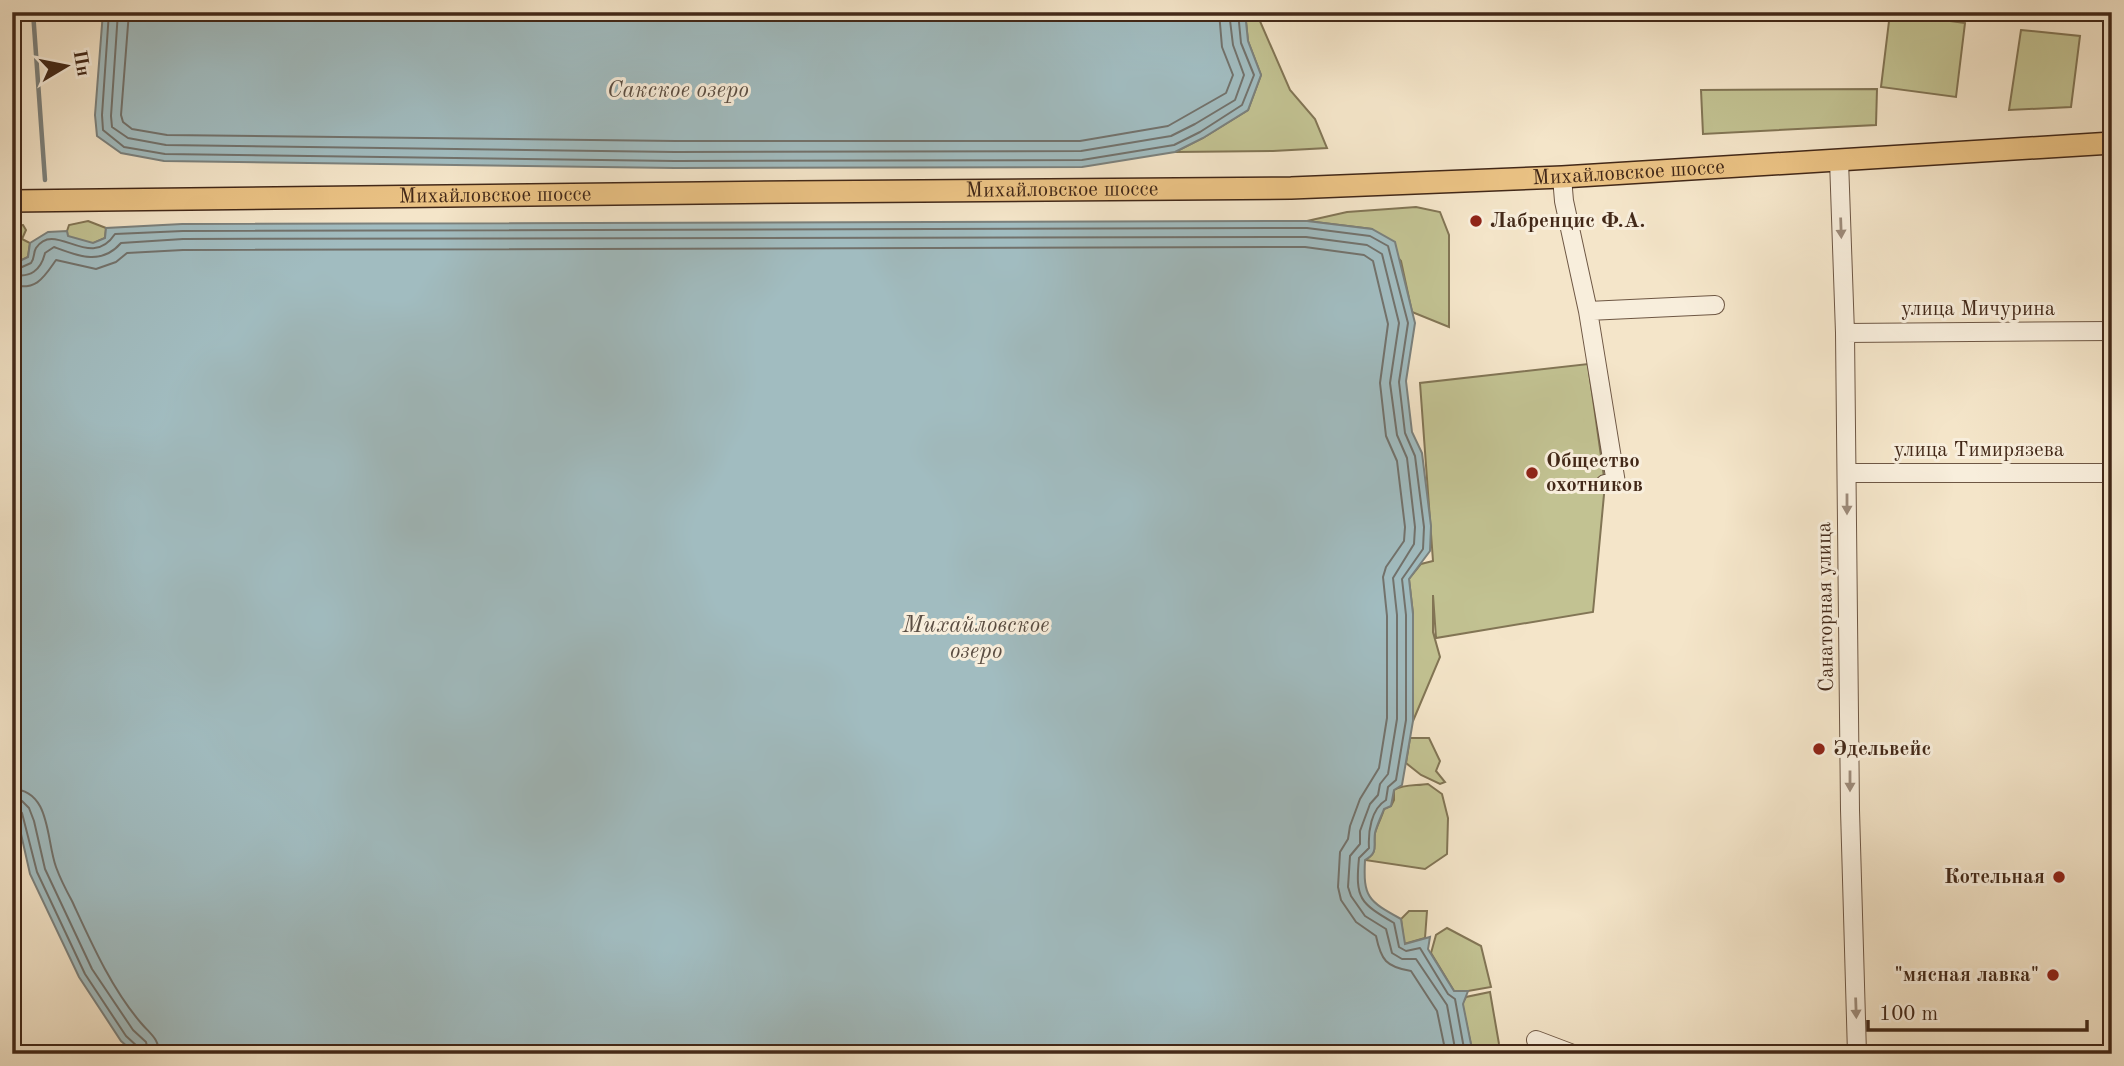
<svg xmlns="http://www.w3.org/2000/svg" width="2124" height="1066" viewBox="0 0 2124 1066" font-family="'Old Standard TT',serif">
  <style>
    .green { fill: #c2c292; stroke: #827555; stroke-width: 2 }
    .water { fill: #a1bcc0; stroke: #7b817d; stroke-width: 2 }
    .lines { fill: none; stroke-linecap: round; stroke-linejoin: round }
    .shore { stroke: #72726c; stroke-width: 2 }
    .stream { stroke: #7b817d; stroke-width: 4.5 }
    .minor-casing { stroke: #6e5744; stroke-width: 20 }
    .major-casing { stroke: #422818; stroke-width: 24 }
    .minor { stroke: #f8eedc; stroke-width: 18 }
    .major { stroke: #eac284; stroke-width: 21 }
    .oneway { fill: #9d8b7a }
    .poi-dot { fill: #8f2418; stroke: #f8eedc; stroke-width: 2.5 }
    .labels { text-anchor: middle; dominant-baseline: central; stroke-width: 6; stroke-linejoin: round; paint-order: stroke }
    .street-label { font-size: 21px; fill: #422818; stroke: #f8eedc }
    .poi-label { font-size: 21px; font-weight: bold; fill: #422818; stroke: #f8eedc; text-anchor: start }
    .water-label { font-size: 23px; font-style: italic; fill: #5a4d42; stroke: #f8eedc }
  </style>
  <rect width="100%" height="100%" fill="#f4e5c9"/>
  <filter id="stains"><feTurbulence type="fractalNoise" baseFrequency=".00286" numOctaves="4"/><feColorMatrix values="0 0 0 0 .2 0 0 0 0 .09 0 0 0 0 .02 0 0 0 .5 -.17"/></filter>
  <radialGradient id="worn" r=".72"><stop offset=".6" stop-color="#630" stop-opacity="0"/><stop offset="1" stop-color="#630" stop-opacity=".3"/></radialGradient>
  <path class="green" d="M 1245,12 L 1256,12 L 1290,90 L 1315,119 L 1327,148 L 1273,151 L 1175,152 L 1203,138 L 1248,110 L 1261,75 L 1248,41 Z
    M 1890,13 L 1965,23 L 1956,97 L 1881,87 Z
    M 2021,30 L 2080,36 L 2071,107 L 2009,110 Z
    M 1877,89 L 1876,125 L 1703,134 L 1701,90 Z
    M 1416,207 L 1440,212 L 1449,235 L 1449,327 L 1412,312 L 1401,261 L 1372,229 L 1307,221 L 1347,212 Z
    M 88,221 L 106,228 L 105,238 L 94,243 L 68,243 L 67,231 L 69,225 Z
    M 23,225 L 26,230 L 22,239 L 30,243 L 28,257 L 22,260 L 12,259 L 12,226 Z
    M 1588,364 L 1605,484 L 1593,612 L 1436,638 L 1433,595 L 1433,632 L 1440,657 L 1413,721 L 1413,614 L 1409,579 L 1421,564 L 1433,561 L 1420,383 Z
    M 1410,738 L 1429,738 L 1440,761 L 1436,771 L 1445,782 L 1440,784 L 1421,775 L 1406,763 Z
    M 1428,784 L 1442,794 L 1448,818 L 1447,854 L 1425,869 L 1365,860 C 1379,852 1373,846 1375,833 C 1377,825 1382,817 1384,809 L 1391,806 L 1394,800 L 1394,790 C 1404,784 1416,786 1428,784 Z
    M 1409,911 L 1427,911 L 1425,938 L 1404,944 L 1401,919 Z
    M 1447,928 L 1481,946 L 1491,987 L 1468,991 L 1454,991 L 1431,953 L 1436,935 Z
    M 1490,992 L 1499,1044 L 1503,1054 L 1473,1054 L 1462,1004 L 1466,997 Z"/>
  <path class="water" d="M 103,12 L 1245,12 L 1248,41 L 1261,75 L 1248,110 L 1203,138 L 1175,152 L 1082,167 L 675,168 L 164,161 L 121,153 L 97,136 L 95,115 Z
    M 1307,221 L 1372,229 L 1395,242 L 1415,323 L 1406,381 L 1412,432 L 1422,453 L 1431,526 L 1430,551 L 1409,579 L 1413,614 L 1413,721 L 1402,785 L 1394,790 L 1391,806 L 1384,809 C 1381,817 1377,825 1375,833 C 1373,846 1379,852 1365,860 C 1363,897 1368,901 1401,919 L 1405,944 L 1430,937 L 1428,949 L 1454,991 L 1468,991 L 1463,1004 L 1473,1054 L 136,1054 L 121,1041 L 79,977 L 30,874 L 19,825 L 12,808 L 12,259 L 16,257 L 22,260 L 28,257 L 30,243 L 48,232 L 67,231 L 68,236 L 93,243 L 105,238 L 106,228 L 182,224 Z"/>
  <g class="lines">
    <path class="shore" d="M 109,12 L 102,115 L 103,130 L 124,147 L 165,154 L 675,161 L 1082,160 L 1174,145 L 1200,132 L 1242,105 L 1254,75 L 1241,43 L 1238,12
      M 118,12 L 111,116 L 112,127 L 128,138 L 166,145 L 675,152 L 1081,151 L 1171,136 L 1195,124 L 1235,100 L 1244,75 L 1233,45 L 1229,12
      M 129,12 L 121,115 L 123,122 L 132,129 L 167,135 L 675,141 L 1080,141 L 1168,126 L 1226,93 L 1233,75 L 1222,47 L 1219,12
      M 12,265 L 22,267 L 31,263 C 35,258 33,253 36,248 C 55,219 90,272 115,234 L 183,231 L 1307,228 L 1370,236 L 1388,246 L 1408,323 L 1399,382 L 1405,433 L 1415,456 L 1424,527 L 1423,549 L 1402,579 L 1406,615 L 1406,720 L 1396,780 L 1388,787 L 1386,800 C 1371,809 1368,832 1369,848 L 1359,858 C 1355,899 1360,903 1394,923 L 1399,947 L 1406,951 L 1420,948 L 1448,994 L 1455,999 L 1465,1054
      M 12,274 C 30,279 41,270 45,253 L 54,247 C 78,256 101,266 121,243 L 183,239 L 1306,237 L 1367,245 L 1382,254 L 1399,323 L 1390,383 L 1397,435 L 1407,458 L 1415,527 L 1414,544 L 1393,578 L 1397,615 L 1397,719 L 1388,774 L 1380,784 L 1378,795 L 1370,804 L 1360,831 L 1360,844 L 1350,856 L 1348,887 L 1351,896 L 1365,916 L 1386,929 L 1392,953 L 1402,959 L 1416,959 L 1447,1005 L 1456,1054
      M 12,285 C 37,291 44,277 56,260 L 96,269 L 116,262 L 127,253 L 183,250 L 1305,247 L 1364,255 L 1373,261 L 1388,324 L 1380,383 L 1386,436 L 1397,461 L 1405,527 L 1404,541 L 1386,567 L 1383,577 L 1387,616 L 1387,718 L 1379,768 L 1360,799 L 1350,826 L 1348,839 L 1340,852 L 1338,887 L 1341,900 L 1356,922 L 1376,936 C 1381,960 1386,967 1411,971 L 1437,1011 L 1446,1054
      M 12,789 C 51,790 46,840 56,867 C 60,878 66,890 72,901 C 91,942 111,988 141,1023 C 150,1034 159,1038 159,1054
      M 12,800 L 22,801 L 29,808 L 34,821 L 45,869 L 92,969 L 133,1030 L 146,1042 L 149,1054
      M 12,808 L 18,809 L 22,813 L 37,872 L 85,974 L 126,1036 L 138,1047 L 140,1054"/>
    <path class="stream" d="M 33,12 L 45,180"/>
    <g class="minor-casing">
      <path id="minor" d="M 1839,160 L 1845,333 L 1850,810 L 1857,1054
        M 1562,177 L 1564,201 L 1588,311 L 1616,483 L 1605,484
        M 1588,311 L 1715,305
        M 1845,333 L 2112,331
        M 1847,473 L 2112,473
        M 1536,1040 L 1573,1054"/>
    </g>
    <g class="major-casing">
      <g id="major">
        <path id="s1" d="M 12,201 L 792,192 L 1291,188 L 1562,177 L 2112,143"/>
      </g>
    </g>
    <use href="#minor" class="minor"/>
    <use href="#major" class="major"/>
  </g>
  <defs><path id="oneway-solid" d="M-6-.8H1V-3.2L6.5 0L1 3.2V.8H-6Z" transform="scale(1.75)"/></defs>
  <g class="oneway">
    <use href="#oneway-solid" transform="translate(1841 228) rotate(88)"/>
    <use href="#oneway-solid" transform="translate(1847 504) rotate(90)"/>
    <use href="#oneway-solid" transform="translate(1850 781) rotate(90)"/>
    <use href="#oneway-solid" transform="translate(1856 1008) rotate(88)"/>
  </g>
  <g class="poi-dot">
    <circle cx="1476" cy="221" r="7"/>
    <circle cx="1532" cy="473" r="7"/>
    <circle cx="1819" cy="749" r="7"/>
    <circle cx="2059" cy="877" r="7"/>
    <circle cx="2053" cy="975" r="7"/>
  </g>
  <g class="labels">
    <g class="street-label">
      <text stroke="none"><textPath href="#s1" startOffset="1617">Михайловское шоссе</textPath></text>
      <text stroke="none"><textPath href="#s1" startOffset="1050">Михайловское шоссе</textPath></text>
      <text stroke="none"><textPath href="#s1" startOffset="483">Михайловское шоссе</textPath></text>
      <text x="1978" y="309">улица Мичурина</text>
      <text x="1979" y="450">улица Тимирязева</text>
      <text transform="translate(1826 607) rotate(-91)">Санаторная улица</text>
    </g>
    <g class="poi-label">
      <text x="1490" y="221">Лабренцис Ф.А.</text>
      <text x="1546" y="461">Общество<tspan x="1546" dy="24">охотников</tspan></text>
      <text x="1833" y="749">Эдельвейс</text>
      <text x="2045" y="877" text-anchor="end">Котельная</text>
      <text x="2039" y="975" text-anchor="end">"мясная лавка"</text>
    </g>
    <g class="water-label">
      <text x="678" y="90">Сакское озеро</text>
      <text x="976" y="625">Михайловское<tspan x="976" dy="26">озеро</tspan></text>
    </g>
  </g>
  <rect width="2124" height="1066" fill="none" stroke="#f4e5c9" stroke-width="42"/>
  <rect x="14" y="14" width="2096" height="1038" fill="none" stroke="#422818" stroke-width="3.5"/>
  <rect x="21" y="21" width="2082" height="1024" fill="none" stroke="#422818" stroke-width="2"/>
  <g transform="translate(66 66) rotate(80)" stroke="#f8eedc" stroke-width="5" paint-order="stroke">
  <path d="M0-5L12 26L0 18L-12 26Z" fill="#422818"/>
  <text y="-10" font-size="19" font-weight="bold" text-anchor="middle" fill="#422818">Пн</text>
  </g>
  <path d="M1868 1020v10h219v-10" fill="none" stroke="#422818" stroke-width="3.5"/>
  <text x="1879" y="1020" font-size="21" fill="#422818" stroke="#f8eedc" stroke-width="5" paint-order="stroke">100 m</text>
  <rect width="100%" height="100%" filter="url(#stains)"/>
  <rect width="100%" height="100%" fill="url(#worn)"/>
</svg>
